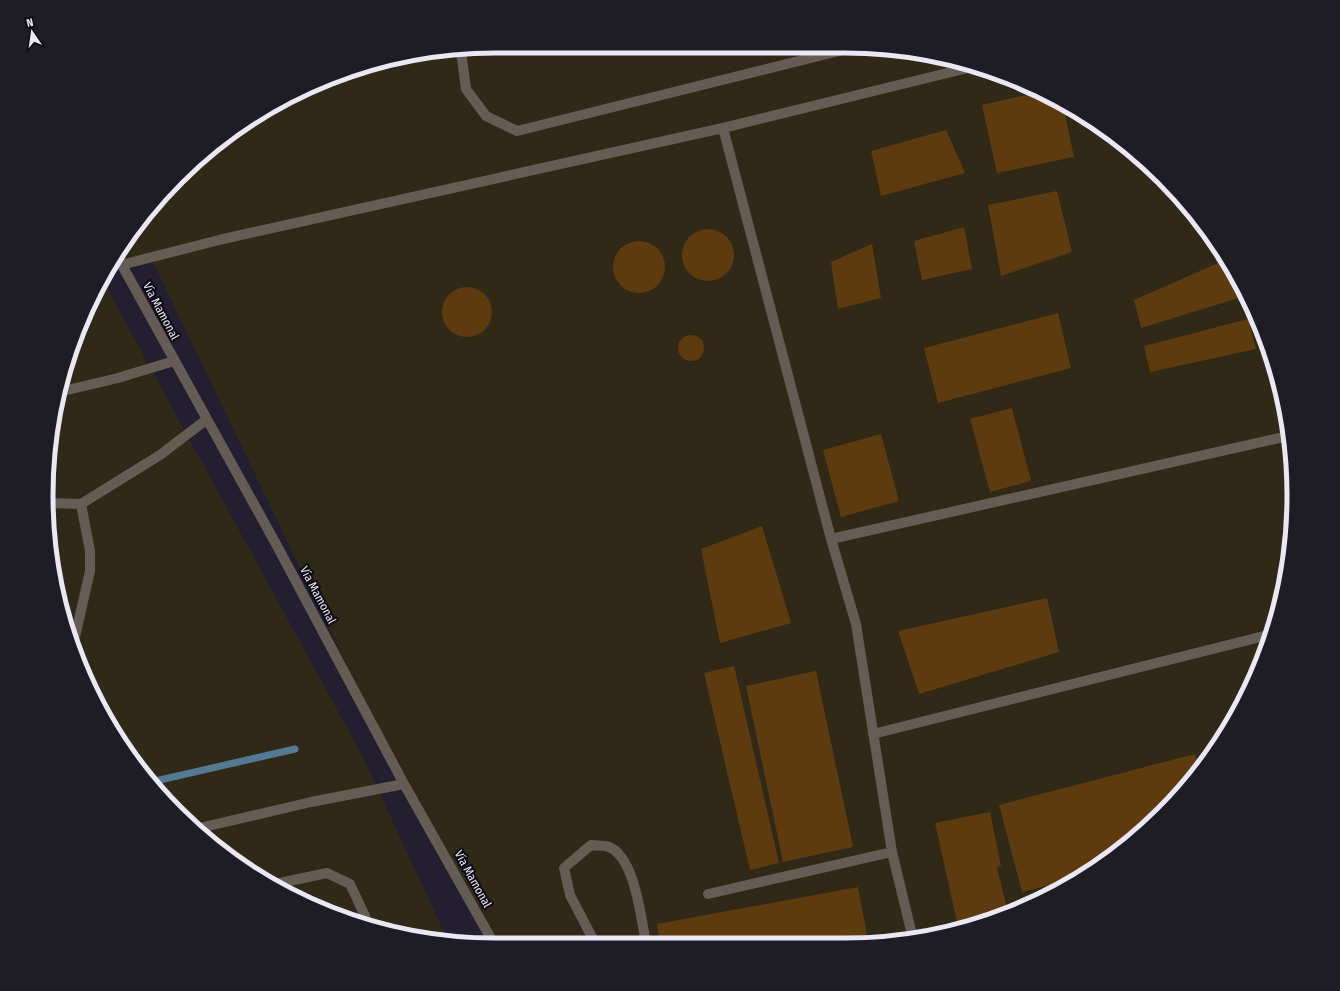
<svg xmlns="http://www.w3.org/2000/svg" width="1340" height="991" viewBox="0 0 1340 991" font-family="'Fira Sans Condensed',sans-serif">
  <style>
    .industrial { fill: #302918 }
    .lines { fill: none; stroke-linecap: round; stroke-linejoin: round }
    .stream { stroke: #547993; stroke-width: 7 }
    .building { fill: #5e3b0e }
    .minor { stroke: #645c55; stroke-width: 10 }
    .labels { text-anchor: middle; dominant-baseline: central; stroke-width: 4; stroke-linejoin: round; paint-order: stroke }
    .street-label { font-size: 12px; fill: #ebe8f5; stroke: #0c0a12 }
    .rim { fill: none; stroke: #ebe8f5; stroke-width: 5 }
  </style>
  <rect width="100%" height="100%" fill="#231f31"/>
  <path class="industrial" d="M 496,46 L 874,47 L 961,61 L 1017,80 L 1094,122 L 1141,158 L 1201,222 L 1248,296 L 1279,379 L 1293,466 L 1290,554 L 1270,640 L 1234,720 L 1183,792 L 1118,852 L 1017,911 L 903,941 L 494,944 L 404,784 L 152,260 L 121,265 L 118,258 L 157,199 L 246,122 L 297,92 L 379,61 Z
    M 103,281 L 363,757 L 448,941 L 379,930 L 296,899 L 199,834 L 139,769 L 80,667 L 50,554 L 50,437 L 61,379 L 92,297 Z"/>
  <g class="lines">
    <path class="stream" d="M 151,782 L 295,749"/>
  </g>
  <path class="building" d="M 1039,92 L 1063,105 L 1074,157 L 997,173 L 982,105 Z
    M 946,130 L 965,173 L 881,196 L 871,151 Z
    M 1057,191 L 1072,252 L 1001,276 L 988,205 Z
    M 964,227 L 972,269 L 922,280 L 914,241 Z
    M682 255a26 26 0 1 1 52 0a26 26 0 1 1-52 0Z
    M613 267a26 26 0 1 1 52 0a26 26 0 1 1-52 0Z
    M 872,244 L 881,298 L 838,309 L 831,262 Z
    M 1225,260 L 1244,291 L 1245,296 L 1141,328 L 1134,300 Z
    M442 312a25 25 0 1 1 50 0a25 25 0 1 1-50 0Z
    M 1058,313 L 1071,368 L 938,403 L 924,348 Z
    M 1248,319 L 1256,349 L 1150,372 L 1144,346 Z
    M678 348a13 13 0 1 1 26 0a13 13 0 1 1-26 0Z
    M 1012,408 L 1031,481 L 990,492 L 970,419 Z
    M 881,434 L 899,501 L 841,517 L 823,450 Z
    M 762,526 L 791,623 L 720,643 L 701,549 Z
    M 1047,598 L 1059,652 L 919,694 L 898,631 Z
    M 734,666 L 779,863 L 750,870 L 704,673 Z
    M 816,671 L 853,847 L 783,862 L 746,686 Z
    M 1195,754 L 1199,769 L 1183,792 L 1118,852 L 1070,880 L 1022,892 L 999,805 Z
    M 990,812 L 1001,866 L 997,867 L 1008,913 L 958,927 L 935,823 Z
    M 858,887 L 868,941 L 660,943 L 657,924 Z"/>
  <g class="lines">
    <path class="minor" d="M 461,51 L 466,89 L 486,116 L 517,131 L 855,47
      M 723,128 L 831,539 L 856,624 L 892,852 L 913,939
      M 118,258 L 276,544 L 404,784 L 494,944
      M 121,265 L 223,239 L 723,128 L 976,66
      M 59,392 L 118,378 L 174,361
      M 50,503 L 81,504
      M 831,539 L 1288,436
      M 73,640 L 75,637 L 90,571 L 90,551 L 81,504 L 160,455 L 206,420
      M 873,734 L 1272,634
      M 195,829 L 311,802 L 404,784
      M 275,884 L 327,873 L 350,884 L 365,916 L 367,925
      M 708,894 L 892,852
      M 595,943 L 570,895 L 564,868 L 591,845 C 596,846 604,845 609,847 C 635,857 641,919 646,943"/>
  </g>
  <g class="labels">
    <g class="street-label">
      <text transform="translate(161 311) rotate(62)">Vía Mamonal</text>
      <text transform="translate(318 595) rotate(62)">Vía Mamonal</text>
      <text transform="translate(473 879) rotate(61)">Vía Mamonal</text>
    </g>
  </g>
  <path d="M0 0H1340V991H0ZM495 53H845A442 442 0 0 1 1287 495V496A442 442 0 0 1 845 938H495A442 442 0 0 1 53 496V495A442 442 0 0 1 495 53Z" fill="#1e1c24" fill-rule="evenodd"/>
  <path class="rim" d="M495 53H845A442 442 0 0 1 1287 495V496A442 442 0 0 1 845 938H495A442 442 0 0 1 53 496V495A442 442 0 0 1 495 53Z"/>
  <g transform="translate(32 32) rotate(347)" stroke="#0c0a12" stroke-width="3" paint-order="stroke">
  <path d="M0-3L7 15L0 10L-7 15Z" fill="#ebe8f5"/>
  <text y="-6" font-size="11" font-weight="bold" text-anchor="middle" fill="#ebe8f5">N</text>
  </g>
</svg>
